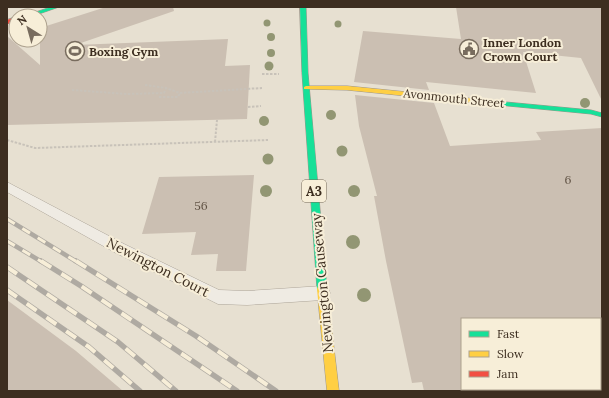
<svg xmlns="http://www.w3.org/2000/svg" width="609" height="398" viewBox="0 0 609 398" font-family="Lora,serif">
  <style>
    .building { fill: #cbbfb2 }
    .lines { fill: none; stroke-linecap: round; stroke-linejoin: round }
    .lane-casing { stroke: #ada599; stroke-width: 1 }
    .fast-casing { stroke: #9c958a; stroke-width: 1 }
    .slow-casing { stroke: #9c958a; stroke-width: 1 }
    .jam-casing { stroke: #9c958a; stroke-width: 1 }
    .path { stroke: #c8c2b9; stroke-width: 2; stroke-dasharray: 2.5 1.5; stroke-linecap: butt }
    .lane { fill: #efebe3; fill-rule: evenodd }
    .fast { fill: #16e098; fill-rule: evenodd }
    .slow { fill: #ffcf43; fill-rule: evenodd }
    .jam { fill: #f24e42; fill-rule: evenodd }
    .rail-far1-casing { stroke: #afaaa2; stroke-width: 4.5 }
    .rail-casing { stroke: #afaaa2; stroke-width: 5.5 }
    .rail-far1 { stroke: #f7eed8; stroke-width: 3; stroke-dasharray: 9; stroke-linecap: butt }
    .rail { stroke: #f7eed8; stroke-width: 4; stroke-dasharray: 12; stroke-linecap: butt }
    .tree { fill: #929673 }
    .labels { text-anchor: middle; dominant-baseline: central; stroke-width: 4; stroke-linejoin: round; paint-order: stroke }
    .far-poi-label { font-size: 12px; font-weight: bold; fill: #3d2e20; stroke: #f7eed8; text-anchor: start }
    .far-street-label { font-size: 12px; fill: #3d2e20; stroke: #f7eed8 }
    .number-label { font-size: 12px; fill: #605244 }
    .shield { fill: #f7eed8; stroke: #756857; stroke-width: 1 }
    .shield-label { font-size: 13px; font-weight: bold; fill: #3d2e20 }
    .street-label { font-size: 14px; fill: #3d2e20; stroke: #f7eed8 }
  </style>
  <rect width="100%" height="100%" fill="#e7e0d1"/>
  <path class="building" d="M 106,7 L 173,7 L 174,11 L 75,45 L 228,39 L 225,66 L 250,65 L 247,119 L 7,125 L 7,36 L 40,65 L 40,28 Z
    M 456,7 L 602,7 L 602,101 L 581,58 L 523,52 L 536,93 L 426,82 L 429,90 L 354,82 L 363,31 L 461,39 Z
    M 355,95 L 434,103 L 450,146 L 541,140 L 536,132 L 602,128 L 602,319 L 462,319 L 462,391 L 424,391 L 422,382 L 412,383 L 386,261 L 374,196 L 377,196 L 359,126 Z
    M 254,175 L 246,271 L 216,271 L 218,254 L 191,255 L 196,232 L 142,234 L 159,177 Z
    M 7,300 L 76,351 L 123,391 L 7,391 Z"/>
  <g class="lines">
    <g class="lane-casing">
      <path id="lane" d="M 7,182 L 124,244 L 219,290 L 247,291 L 322,286 L 328,288 L 330,293 L 328,298 L 322,300 L 247,305 L 218,304 L 114,252 L 7,192 Z"/>
    </g>
    <g class="fast-casing">
      <path id="fast" d="M 51,7 L 59,7 L 33,16 L 24,16 Z
        M 300,7 L 306,7 L 308,73 L 327,289 L 326,292 L 322,294 L 318,292 L 317,289 L 302,73 Z
        M 474,99 L 591,110 L 602,113 L 602,117 L 591,114 L 477,103 L 473,101 Z"/>
    </g>
    <g class="slow-casing">
      <path id="slow" d="M 306,86 L 347,86 L 477,99 L 481,101 L 477,103 L 347,90 L 304,89 L 304,87 Z
        M 322,284 L 326,286 L 327,289 L 339,391 L 327,391 L 317,289 L 318,286 Z"/>
    </g>
    <g class="jam-casing">
      <path id="jam" d="M 16,17 L 16,21 L 7,24 L 7,20 Z"/>
    </g>
    <path class="path" d="M 262,74 L 279,74
      M 145,85 L 166,88 L 180,93 L 262,88
      M 72,90 L 126,94 L 164,93 L 166,88
      M 159,97 L 178,97 L 180,93
      M 248,107 L 261,106
      M 7,140 L 35,148 L 268,140
      M 215,142 L 217,120"/>
    <use href="#lane" class="lane"/>
    <use href="#fast" class="fast"/>
    <use href="#slow" class="slow"/>
    <use href="#jam" class="jam"/>
    <g class="rail-far1-casing">
      <path id="rail-far1" d="M 7,219 L 77,262
        M 7,241 L 42,262"/>
    </g>
    <g class="rail-casing">
      <path id="rail" d="M 41,261 L 81,286 L 237,391
        M 76,261 L 196,336 L 276,391
        M 7,267 L 118,342 L 176,391
        M 7,290 L 89,347 L 140,391"/>
    </g>
    <use href="#rail-far1" class="rail-far1"/>
    <use href="#rail" class="rail"/>
  </g>
  <g class="tree">
    <circle cx="267" cy="23" r="3.5"/>
    <circle cx="338" cy="24" r="3.5"/>
    <circle cx="271" cy="37" r="4"/>
    <circle cx="271" cy="53" r="4"/>
    <circle cx="269" cy="66" r="4.5"/>
    <circle cx="585" cy="103" r="5"/>
    <circle cx="331" cy="115" r="5"/>
    <circle cx="264" cy="121" r="5"/>
    <circle cx="342" cy="151" r="5.5"/>
    <circle cx="268" cy="159" r="5.5"/>
    <circle cx="266" cy="191" r="6"/>
    <circle cx="354" cy="191" r="6"/>
    <circle cx="353" cy="242" r="7"/>
    <circle cx="364" cy="295" r="7"/>
  </g>
  <defs>
    <g id="civic-ring" transform="scale(1)"><circle r="9.5" fill="#f7eed8" stroke="#786c5e" stroke-width="1.5"/><path d="M-.6-6.5H3V-4.5H.6V-3L4-1V1h2V6H-6V1h2V-1L-.6-3ZM-1.2 2.5V6h2.4V2.5Z" fill="#786c5e"/></g>
    <g id="stadium-ring" transform="scale(1)"><circle r="9.5" fill="#f7eed8" stroke="#786c5e" stroke-width="1.5"/><path d="M0-5a6.5 5 0 1 0 0 10a6.5 5 0 1 0 0-10ZM-3.5-1.8h7v3.6h-7Z" fill="#786c5e"/></g>
  </defs>
  <g fill-rule="evenodd">
    <use href="#civic-ring" x="469" y="49"/>
    <use href="#stadium-ring" x="75" y="51"/>
  </g>
  <g class="labels">
    <g class="far-poi-label">
      <text x="483" y="42">Inner London<tspan x="483" dy="14">Crown Court</tspan></text>
      <text x="89" y="51">Boxing Gym</text>
    </g>
    <g class="far-street-label">
      <text transform="translate(454 98) rotate(6)">Avonmouth Street</text>
    </g>
    <g class="number-label">
      <text x="568" y="179">6</text>
      <text x="201" y="205">56</text>
    </g>
    <rect class="shield" x="302" y="180" width="24" height="22" rx="3"/>
    <g class="shield-label">
      <text x="314" y="191">A3</text>
    </g>
    <g class="street-label">
      <text transform="translate(158 267) rotate(27)">Newington Court</text>
      <text transform="translate(322 283) rotate(-95)">Newington Causeway</text>
    </g>
  </g>
  <rect width="609" height="398" fill="none" stroke="#3d2e20" stroke-width="16"/>
  <rect x="461" y="318" width="140" height="72" fill="#f7eed8" stroke="#ada18e"/>
  <rect x="469" y="331" width="20" height="6" fill="#16e098" stroke="#ada18e"/>
  <text x="497" y="338" font-size="12" fill="#3d2e20">Fast</text>
  <rect x="469" y="351" width="20" height="6" fill="#ffcf43" stroke="#ada18e"/>
  <text x="497" y="358" font-size="12" fill="#3d2e20">Slow</text>
  <rect x="469" y="371" width="20" height="6" fill="#f24e42" stroke="#ada18e"/>
  <text x="497" y="378" font-size="12" fill="#3d2e20">Jam</text>
  <g transform="translate(28 28) rotate(323)"><circle r="19" fill="#f7eed8" stroke="#ada18e"/>
  <path d="M0-3L7 15L0 10L-7 15Z" fill="#786c5e"/>
  <text y="-6" font-size="11" font-weight="bold" text-anchor="middle" fill="#3d2e20">N</text>
  </g>
</svg>
